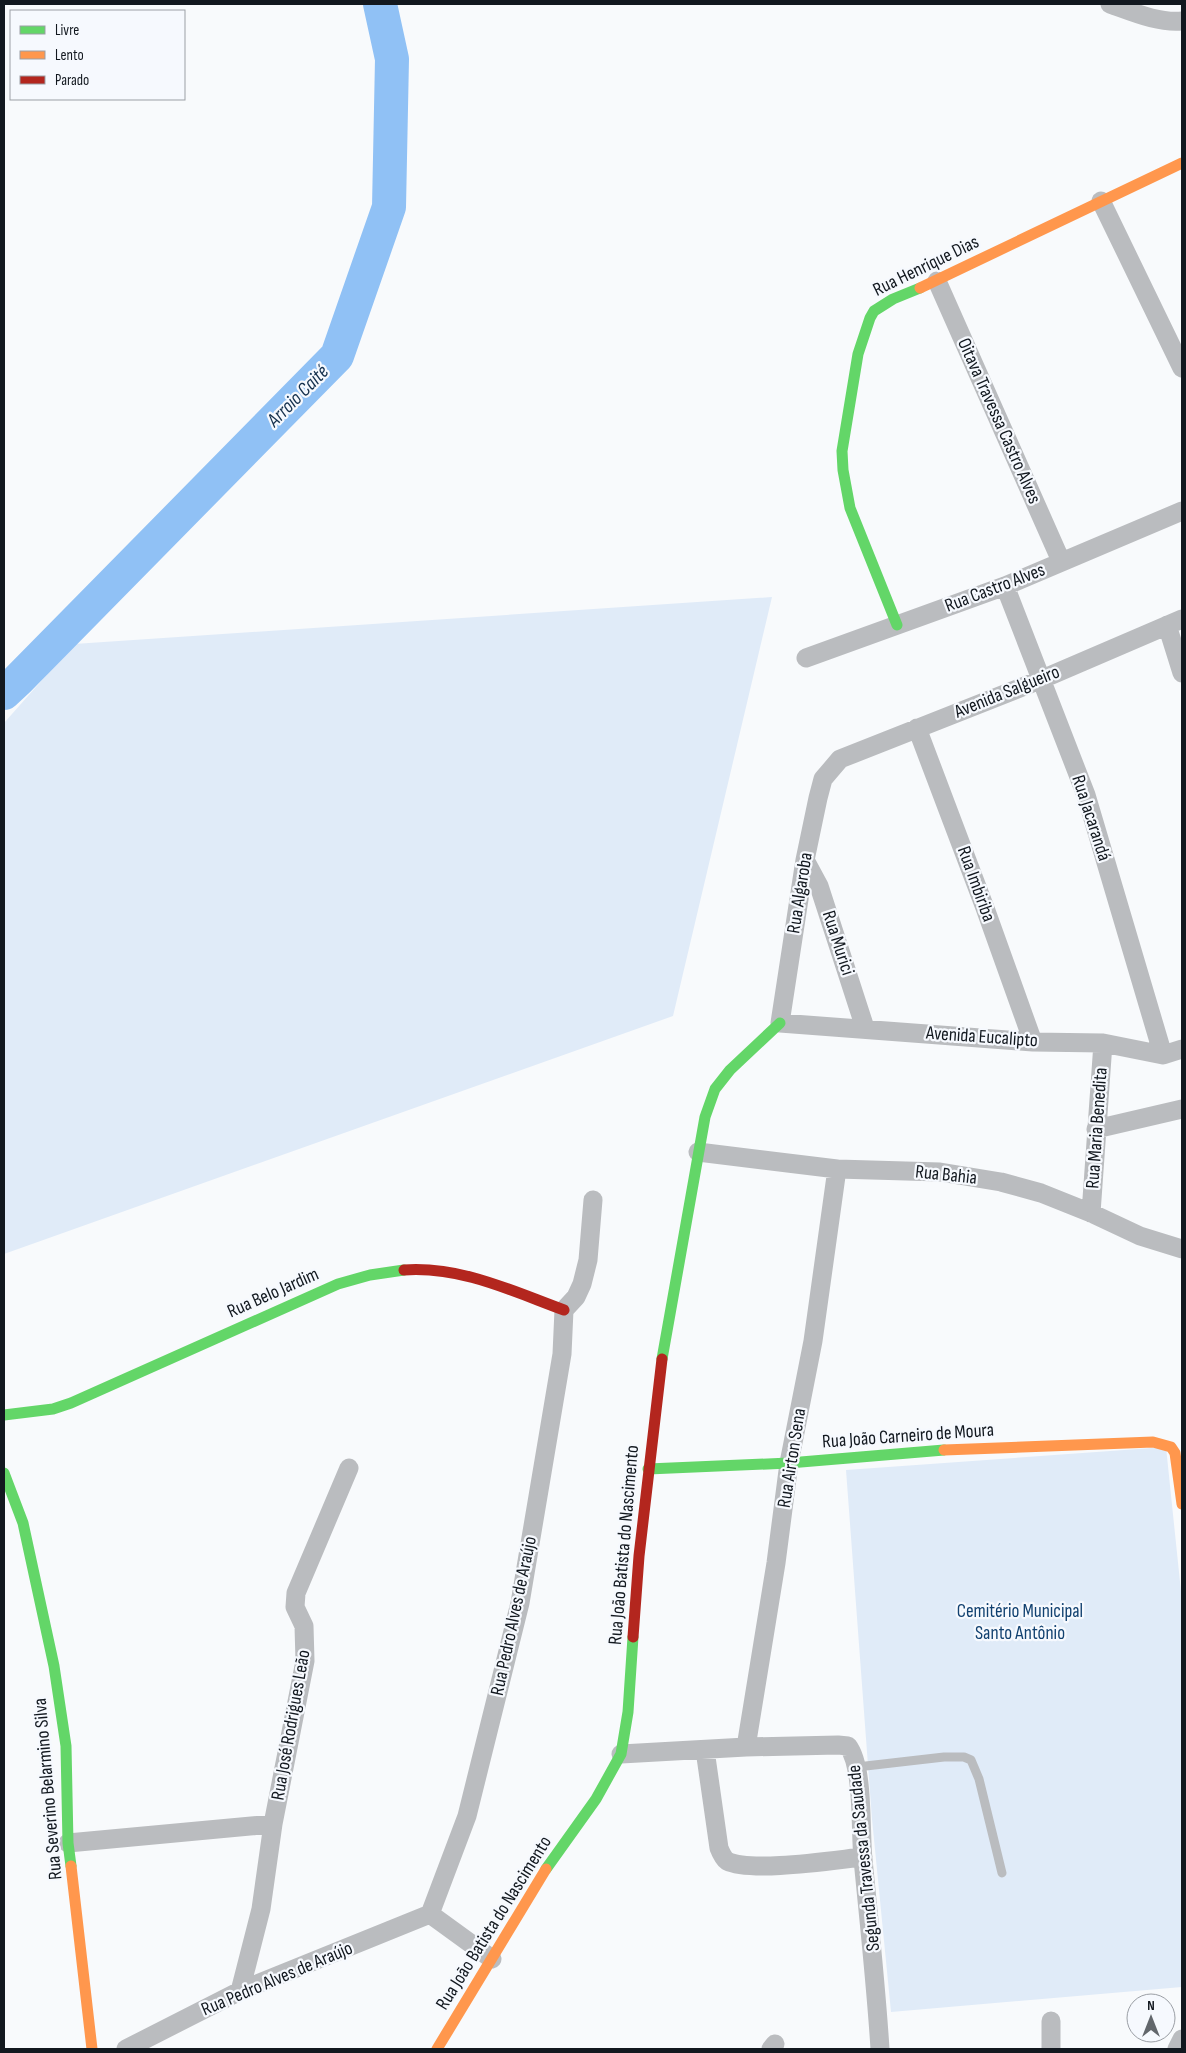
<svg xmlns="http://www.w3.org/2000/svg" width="1186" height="2053" viewBox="0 0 1186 2053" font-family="'Sofia Sans Condensed',sans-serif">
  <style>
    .green { fill: #e0ebf8 }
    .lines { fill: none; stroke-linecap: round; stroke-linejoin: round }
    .river { stroke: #90c1f5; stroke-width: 34 }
    .lane { stroke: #babcbf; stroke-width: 9 }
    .street { stroke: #babcbf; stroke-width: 19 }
    .fast { stroke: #63d668; stroke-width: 11 }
    .slow { stroke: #ff974d; stroke-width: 11 }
    .jam { stroke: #b3261e; stroke-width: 11 }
    .labels { text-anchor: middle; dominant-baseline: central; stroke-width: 4.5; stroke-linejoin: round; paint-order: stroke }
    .street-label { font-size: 19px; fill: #12181f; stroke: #f6f9fe }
    .park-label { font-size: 19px; fill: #114170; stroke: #f6f9fe }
    .water-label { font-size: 20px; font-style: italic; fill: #14304d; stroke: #f6f9fe }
  </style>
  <rect width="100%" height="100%" fill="#f8fafc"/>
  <path class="green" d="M 772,597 L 673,1016 L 4,1254 L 4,723 L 74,644 Z
    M 1166,1447 L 1182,1601 L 1182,1987 L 891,2012 L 872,1819 L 846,1470 Z"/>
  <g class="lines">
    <path class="river" d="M 4,693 L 18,680 L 337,356 L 389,207 L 392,59 L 380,4"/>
    <path class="lane" d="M 857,1767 L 944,1757 L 964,1757 L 971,1760 L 979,1779 L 1002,1873"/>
    <path class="street" d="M 1110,4 C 1133,12 1157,23 1182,21
      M 1101,201 L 1182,368
      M 937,281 L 1061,561
      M 1005,586 L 1086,795 L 1163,1055
      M 1182,619 L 1040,680 L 840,759 L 823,779 L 818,798 L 805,860 L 780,1023 L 1033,1042 L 1103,1043 L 1163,1055 L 1182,1049
      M 1167,625 L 1182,673
      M 806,658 L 1005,586 L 1182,511
      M 917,728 L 985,908 L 1033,1042
      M 805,860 L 819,886 L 865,1028
      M 1096,1129 L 1182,1109
      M 698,1152 L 837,1169 L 940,1172 L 1001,1182 L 1041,1193 L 1091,1213 L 1140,1236 L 1182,1249
      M 1091,1213 L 1103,1043
      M 746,1747 L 776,1563 L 789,1463 L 813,1341 L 837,1169
      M 705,1750 L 719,1848 C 721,1853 723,1858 727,1861 C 751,1873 834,1860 863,1857
      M 621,1754 L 746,1747 L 838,1745 L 848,1746 C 864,1767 860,1831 863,1859 C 869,1922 876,1985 880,2049
      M 68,1843 L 273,1824
      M 430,1914 L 492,1959
      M 240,1991 L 261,1909 L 273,1824 L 305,1661 L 304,1626 L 295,1607 L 296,1593 L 349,1468
      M 1051,2021 L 1051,2049
      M 126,2049 L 240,1991 L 430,1914 L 467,1816 L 520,1603 L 562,1354 L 564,1310 L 576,1297 L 582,1284 L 588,1260 L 593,1200
      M 771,2049 L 775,2044
      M 1177,2049 L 1182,2039"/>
    <path class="fast" d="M 897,625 L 850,508 L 843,470 L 842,451 L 858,354 L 870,318 L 874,311 L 893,299 L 920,288
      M 662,1359 L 705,1117 L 715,1089 L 730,1070 L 780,1023
      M 4,1415 L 53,1409 L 71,1403 L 338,1284 L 370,1275 L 404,1270
      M 648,1469 L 789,1463 L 944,1450
      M 4,1473 L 23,1523 L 54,1666 L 66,1746 L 68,1843 L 71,1866
      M 546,1869 L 596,1799 L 621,1754 L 628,1712 L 633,1637"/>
    <path class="slow" d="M 920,288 L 1182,163
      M 944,1450 L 1153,1442 L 1171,1447 L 1175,1453 L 1182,1504
      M 71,1866 L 92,2049
      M 437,2049 L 546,1869"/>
    <path class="jam" d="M 404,1270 C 461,1266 512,1291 564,1310
      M 633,1637 L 639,1556 L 662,1359"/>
  </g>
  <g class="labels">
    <g class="street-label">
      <text transform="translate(926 266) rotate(-26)">Rua Henrique Dias</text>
      <text transform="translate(999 421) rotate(66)">Oitava Travessa Castro Alves</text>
      <text transform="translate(995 588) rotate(-21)">Rua Castro Alves</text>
      <text transform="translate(1007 692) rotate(-22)">Avenida Salgueiro</text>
      <text transform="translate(1091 818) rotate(72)">Rua Jacarandá</text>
      <text transform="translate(976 884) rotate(70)">Rua Imbiriba</text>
      <text transform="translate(800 893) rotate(-81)">Rua Algaroba</text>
      <text transform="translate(838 943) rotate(72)">Rua Murici</text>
      <text transform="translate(982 1037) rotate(4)">Avenida Eucalipto</text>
      <text transform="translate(1097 1128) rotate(-86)">Rua Maria Benedita</text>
      <text transform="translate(946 1175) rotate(6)">Rua Bahia</text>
      <text transform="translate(273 1293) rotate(-24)">Rua Belo Jardim</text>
      <text transform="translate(908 1436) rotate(-4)">Rua João Carneiro de Moura</text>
      <text transform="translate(792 1458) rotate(-81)">Rua Airton Sena</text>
      <text transform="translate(624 1545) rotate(-85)">Rua João Batista do Nascimento</text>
      <text transform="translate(514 1616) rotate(-78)">Rua Pedro Alves de Araújo</text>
      <text transform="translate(291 1725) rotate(-80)">Rua José Rodrigues Leão</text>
      <text transform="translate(48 1789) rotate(-95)">Rua Severino Belarmino Silva</text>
      <text transform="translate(864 1858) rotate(-96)">Segunda Travessa da Saudade</text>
      <text transform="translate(494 1923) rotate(-58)">Rua João Batista do Nascimento</text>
      <text transform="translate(277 1979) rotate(-23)">Rua Pedro Alves de Araújo</text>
    </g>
    <g class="park-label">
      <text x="1020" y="1611">Cemitério Municipal<tspan x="1020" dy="22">Santo Antônio</tspan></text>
    </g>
    <g class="water-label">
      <text transform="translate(298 396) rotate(-45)">Arroio Caité</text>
    </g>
  </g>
  <rect width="1186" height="2053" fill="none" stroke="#12181f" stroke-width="10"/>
  <rect x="10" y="10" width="175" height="90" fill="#f6f9fe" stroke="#9b9fa5"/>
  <rect x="20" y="26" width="25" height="8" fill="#63d668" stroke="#9b9fa5"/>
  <text x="55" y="35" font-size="15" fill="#12181f">Livre</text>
  <rect x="20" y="51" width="25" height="8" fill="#ff974d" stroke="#9b9fa5"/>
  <text x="55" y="60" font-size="15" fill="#12181f">Lento</text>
  <rect x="20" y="76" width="25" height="8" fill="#b3261e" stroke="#9b9fa5"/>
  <text x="55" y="85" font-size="15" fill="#12181f">Parado</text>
  <g transform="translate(1151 2018)"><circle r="24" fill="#f6f9fe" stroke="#9b9fa5"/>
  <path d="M0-4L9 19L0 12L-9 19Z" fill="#62676c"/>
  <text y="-8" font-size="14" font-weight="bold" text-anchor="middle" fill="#12181f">N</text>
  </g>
</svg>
